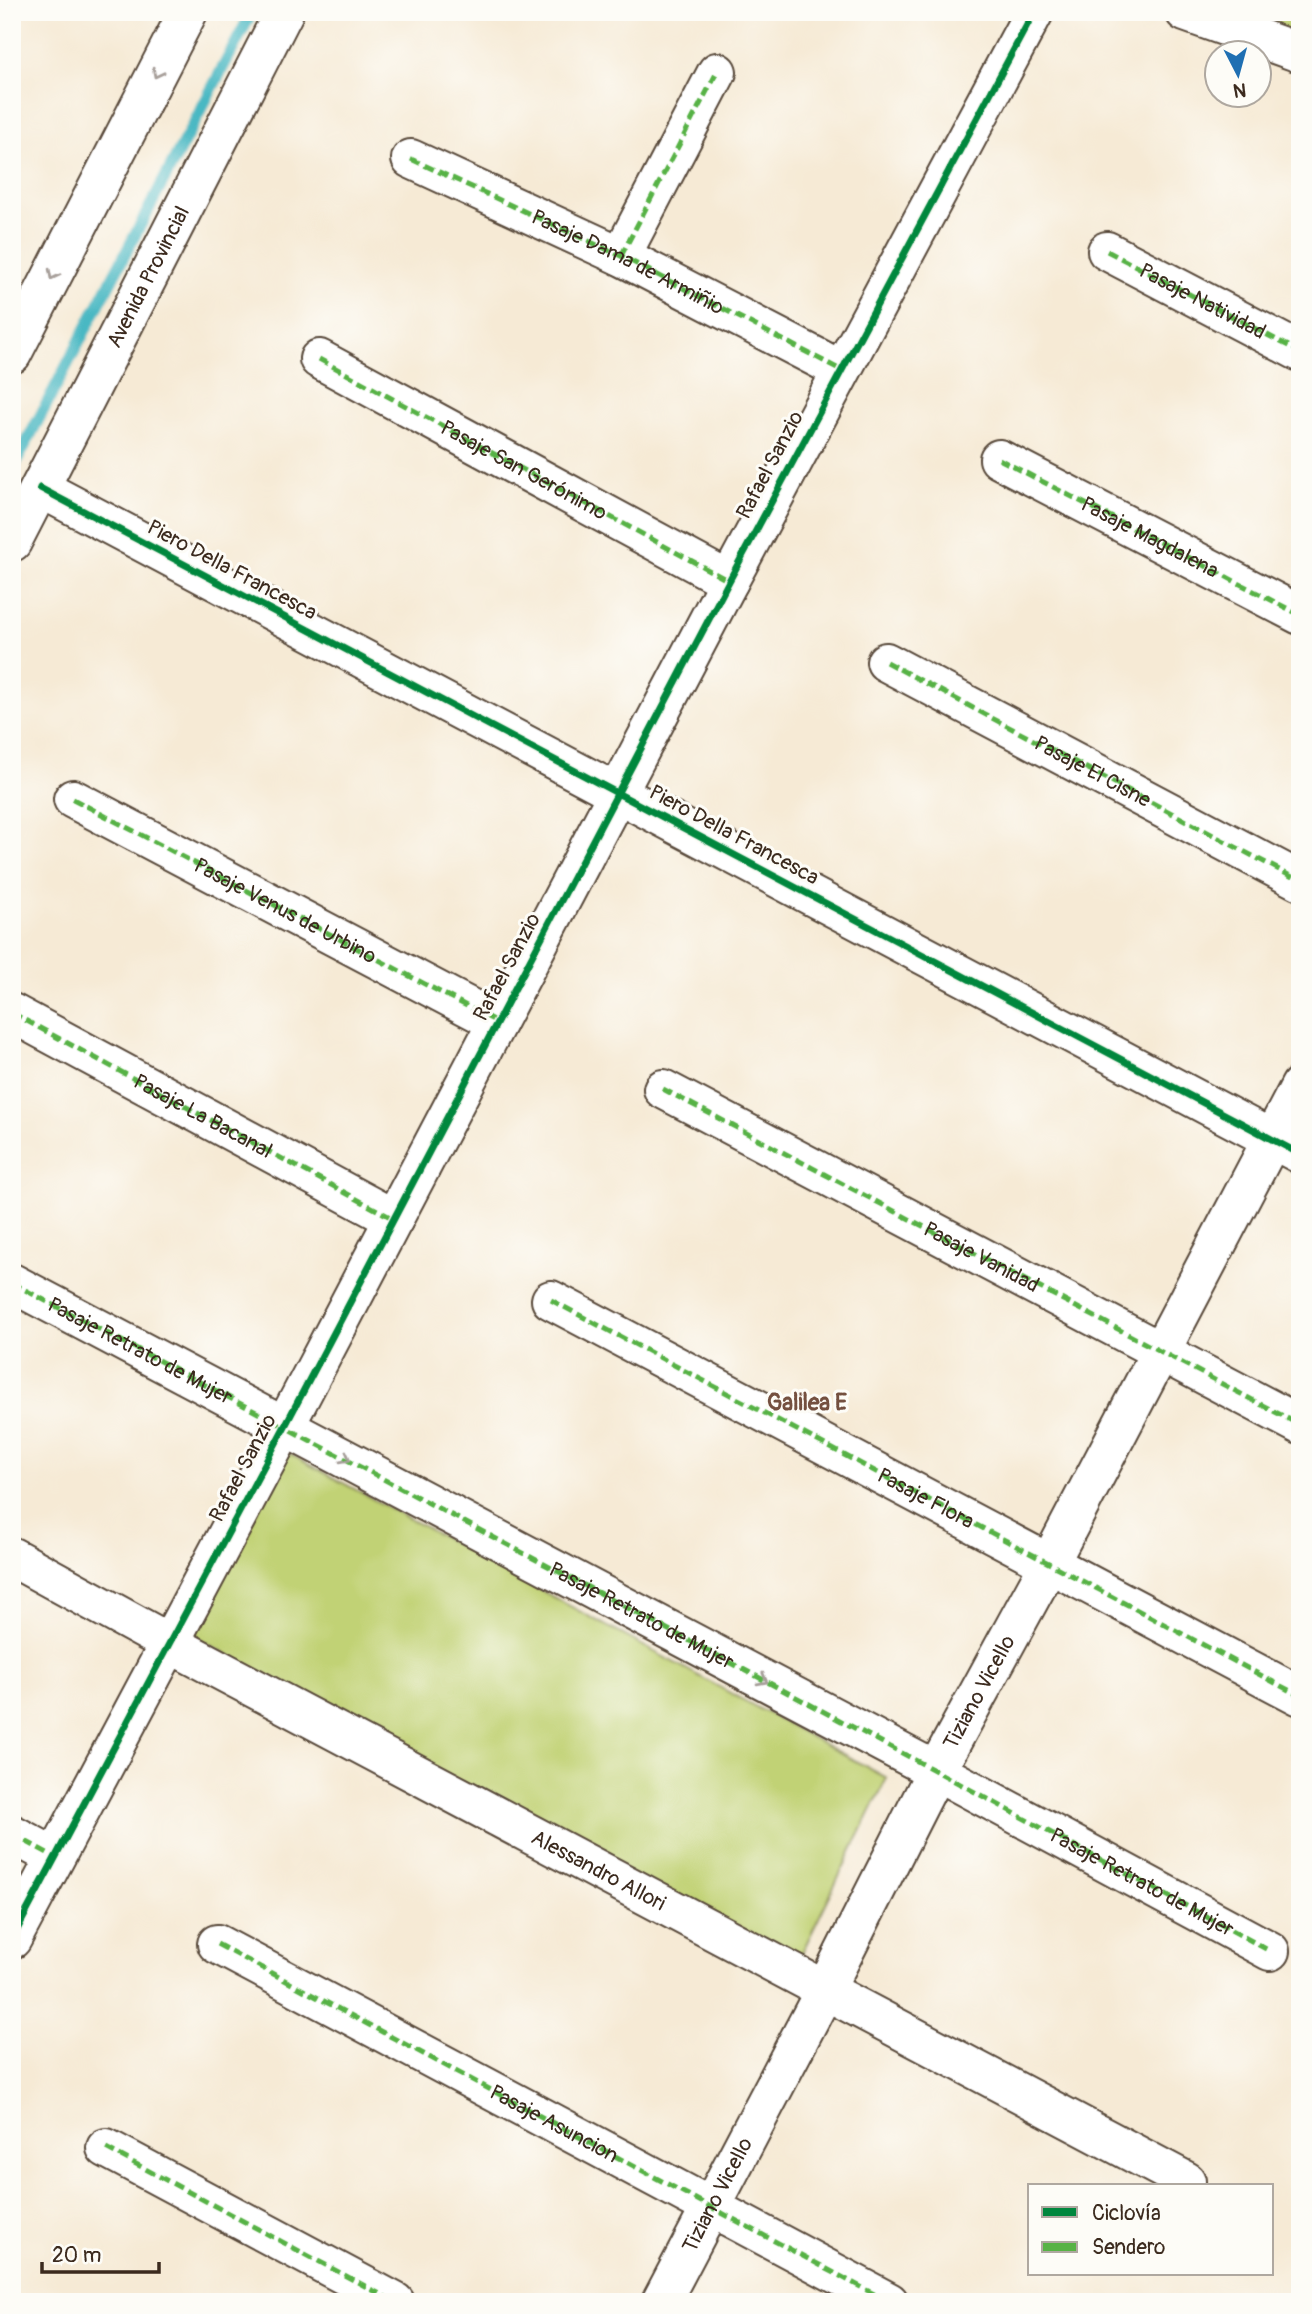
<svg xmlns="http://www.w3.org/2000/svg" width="1312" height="2314" viewBox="0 0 1312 2314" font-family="Pangolin,sans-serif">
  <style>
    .park { fill: #c1d275; stroke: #7e7e4a; stroke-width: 2 }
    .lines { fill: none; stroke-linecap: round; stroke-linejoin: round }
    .stream { stroke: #4ab8c3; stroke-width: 12 }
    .minor-casing { stroke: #574739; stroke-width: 42 }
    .minor { stroke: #fff; stroke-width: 38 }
    .quiet { stroke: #57b245; stroke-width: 5; stroke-dasharray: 10 5; stroke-linecap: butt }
    .cycleway-casing { stroke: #fdfcf7; stroke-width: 11 }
    .cycleway { stroke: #00873e; stroke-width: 7 }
    .oneway { stroke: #a79f9a }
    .labels { text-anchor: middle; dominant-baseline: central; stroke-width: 6; stroke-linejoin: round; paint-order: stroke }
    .street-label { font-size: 21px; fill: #3b2a1e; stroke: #fdfcf7 }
    .neighbourhood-label { font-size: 23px; font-weight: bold; fill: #745040; stroke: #fdfcf7 }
  </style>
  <rect width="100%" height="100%" fill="#fdfcf7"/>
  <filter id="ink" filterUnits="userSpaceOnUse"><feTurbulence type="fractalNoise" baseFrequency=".0143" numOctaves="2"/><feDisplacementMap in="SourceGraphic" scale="14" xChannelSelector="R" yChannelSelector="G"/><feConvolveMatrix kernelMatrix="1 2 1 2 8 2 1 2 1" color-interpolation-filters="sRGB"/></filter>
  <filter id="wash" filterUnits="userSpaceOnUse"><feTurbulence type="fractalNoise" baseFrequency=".00686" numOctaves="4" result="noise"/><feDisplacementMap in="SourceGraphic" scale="28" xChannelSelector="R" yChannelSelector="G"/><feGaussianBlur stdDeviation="1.57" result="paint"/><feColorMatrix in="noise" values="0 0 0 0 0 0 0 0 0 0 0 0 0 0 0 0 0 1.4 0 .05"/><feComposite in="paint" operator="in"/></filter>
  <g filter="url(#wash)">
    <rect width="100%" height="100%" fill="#f6ead5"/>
    <path class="park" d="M 1222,12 L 1300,12 L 1300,41 Z
      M 288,1453 L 887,1778 L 794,1969 L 191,1634 Z"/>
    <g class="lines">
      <path class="stream" d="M 12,470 L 252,12"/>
    </g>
  </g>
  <g filter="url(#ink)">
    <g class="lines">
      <g class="minor-casing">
        <g id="minor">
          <path d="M 1185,12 L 1300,53"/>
          <path id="s1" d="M 411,159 L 621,256 L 841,370"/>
          <path id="s2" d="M 1107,251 L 1300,352"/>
          <path d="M 621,256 L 717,72"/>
          <path d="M 12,354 L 188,12"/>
          <path id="s3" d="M 319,359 L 729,581"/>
          <path id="s4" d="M 999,459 L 1300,615"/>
          <path d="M 40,488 L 1300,1154"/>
          <path id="s5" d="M 12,542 L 284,12"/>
          <path d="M 886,662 L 1300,881"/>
          <path d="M 73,799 L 497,1022"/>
          <path id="s6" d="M 12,1013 L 394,1219"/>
          <path id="s7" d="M 663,1089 L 1300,1425"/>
          <path id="s8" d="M 12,1283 L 936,1771 L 1270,1951"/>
          <path id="s9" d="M 551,1300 L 1300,1696"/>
          <path id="s10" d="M 12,1557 L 169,1643 L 1186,2181"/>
          <path d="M 12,1834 L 55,1857"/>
          <path d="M 12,1939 L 285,1426 L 729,581 L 1034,12"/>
          <path id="s11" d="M 217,1944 L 889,2302"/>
          <path d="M 106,2148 L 395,2302"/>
          <path id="s12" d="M 661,2302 L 825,1990 L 936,1771 L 1050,1562 L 1300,1086"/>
        </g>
      </g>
      <use href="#minor" class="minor"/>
      <g class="quiet">
        <path d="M 411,159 L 621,256 L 841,370"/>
        <path d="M 1107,251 L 1300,352"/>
        <path d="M 621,256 L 717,72"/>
        <path d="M 319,359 L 729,581"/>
        <path d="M 999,459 L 1300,615"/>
        <path id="s13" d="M 886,662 L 1300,881"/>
        <path id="s14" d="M 73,799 L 497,1022"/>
        <path d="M 12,1013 L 394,1219"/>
        <path d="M 663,1089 L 1300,1425"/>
        <path d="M 12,1283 L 936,1771 L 1270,1951"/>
        <path d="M 551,1300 L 1300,1696"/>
        <path d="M 12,1834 L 55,1857"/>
        <path d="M 217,1944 L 889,2302"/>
        <path d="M 106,2148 L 395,2302"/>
      </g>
      <g class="cycleway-casing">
        <path id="cycleway" d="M 40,488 L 1300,1154
          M 12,1939 L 285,1426 L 729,581 L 1034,12"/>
      </g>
      <use href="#cycleway" class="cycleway"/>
    </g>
    <defs><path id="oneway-chevron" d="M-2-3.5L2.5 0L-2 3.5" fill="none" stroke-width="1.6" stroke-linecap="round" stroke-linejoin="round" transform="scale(1.75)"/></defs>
    <g class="oneway">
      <use href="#oneway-chevron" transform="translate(157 73) rotate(117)"/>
      <use href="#oneway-chevron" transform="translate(53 275) rotate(117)"/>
      <use href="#oneway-chevron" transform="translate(346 1458) rotate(28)"/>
      <use href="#oneway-chevron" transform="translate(763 1680) rotate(28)"/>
    </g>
  </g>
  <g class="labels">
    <g class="street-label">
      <text stroke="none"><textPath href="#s1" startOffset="240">Pasaje Dama de Armiñio</textPath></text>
      <text stroke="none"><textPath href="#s5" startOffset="298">Avenida Provincial</textPath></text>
      <text stroke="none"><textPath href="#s2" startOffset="108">Pasaje Natividad</textPath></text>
      <text transform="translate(770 465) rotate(-62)">Rafael Sanzio</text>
      <text stroke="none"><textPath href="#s3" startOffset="233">Pasaje San Gerónimo</textPath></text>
      <text stroke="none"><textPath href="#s4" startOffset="170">Pasaje Magdalena</textPath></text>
      <text transform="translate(232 570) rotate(28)">Piero Della Francesca</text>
      <text stroke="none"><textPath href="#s13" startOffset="234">Pasaje El Cisne</textPath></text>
      <text transform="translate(734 835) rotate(28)">Piero Della Francesca</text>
      <text stroke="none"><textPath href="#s14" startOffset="240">Pasaje Venus de Urbino</textPath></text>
      <text transform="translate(507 967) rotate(-62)">Rafael Sanzio</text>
      <text stroke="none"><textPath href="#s6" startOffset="217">Pasaje La Bacanal</textPath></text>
      <text stroke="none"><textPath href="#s7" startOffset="360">Pasaje Vanidad</textPath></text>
      <text stroke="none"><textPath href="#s8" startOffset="145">Pasaje Retrato de Mujer</textPath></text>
      <text transform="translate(243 1468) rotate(-62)">Rafael Sanzio</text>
      <text stroke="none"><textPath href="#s9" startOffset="424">Pasaje Flora</textPath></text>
      <text stroke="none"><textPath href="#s8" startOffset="712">Pasaje Retrato de Mujer</textPath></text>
      <text stroke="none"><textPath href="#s12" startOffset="688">Tiziano Vicello</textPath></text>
      <text stroke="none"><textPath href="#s10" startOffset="665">Alessandro Allori</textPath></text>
      <text stroke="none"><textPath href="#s8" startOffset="1279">Pasaje Retrato de Mujer</textPath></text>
      <text stroke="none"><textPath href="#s11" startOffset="382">Pasaje Asuncion</textPath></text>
      <text stroke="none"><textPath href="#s12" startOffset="121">Tiziano Vicello</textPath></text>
    </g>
    <g class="neighbourhood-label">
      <text x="807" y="1402">Galilea E</text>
    </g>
  </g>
  <rect width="1312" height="2314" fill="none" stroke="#fdfcf7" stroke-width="42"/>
  <rect x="1028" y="2184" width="245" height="91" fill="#fdfcf7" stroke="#afa8a0" stroke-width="2"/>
  <rect x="1042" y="2207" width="35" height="10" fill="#00873e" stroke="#afa8a0" stroke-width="2"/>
  <text x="1092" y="2220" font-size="21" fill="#3b2a1e">Ciclovía</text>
  <rect x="1042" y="2242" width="35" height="10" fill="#57b245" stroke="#afa8a0" stroke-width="2"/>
  <text x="1092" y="2254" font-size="21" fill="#3b2a1e">Sendero</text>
  <g transform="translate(1238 74) rotate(174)"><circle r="33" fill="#fdfcf7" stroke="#afa8a0" stroke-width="2"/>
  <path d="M0-5L12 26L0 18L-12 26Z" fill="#1f6fb2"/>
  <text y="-10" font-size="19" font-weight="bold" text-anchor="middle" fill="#3b2a1e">N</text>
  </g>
  <path d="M42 2262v10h117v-10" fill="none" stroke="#3b2a1e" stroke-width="3.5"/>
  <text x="52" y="2262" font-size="21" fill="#3b2a1e" stroke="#fdfcf7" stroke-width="5" paint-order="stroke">20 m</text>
</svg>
